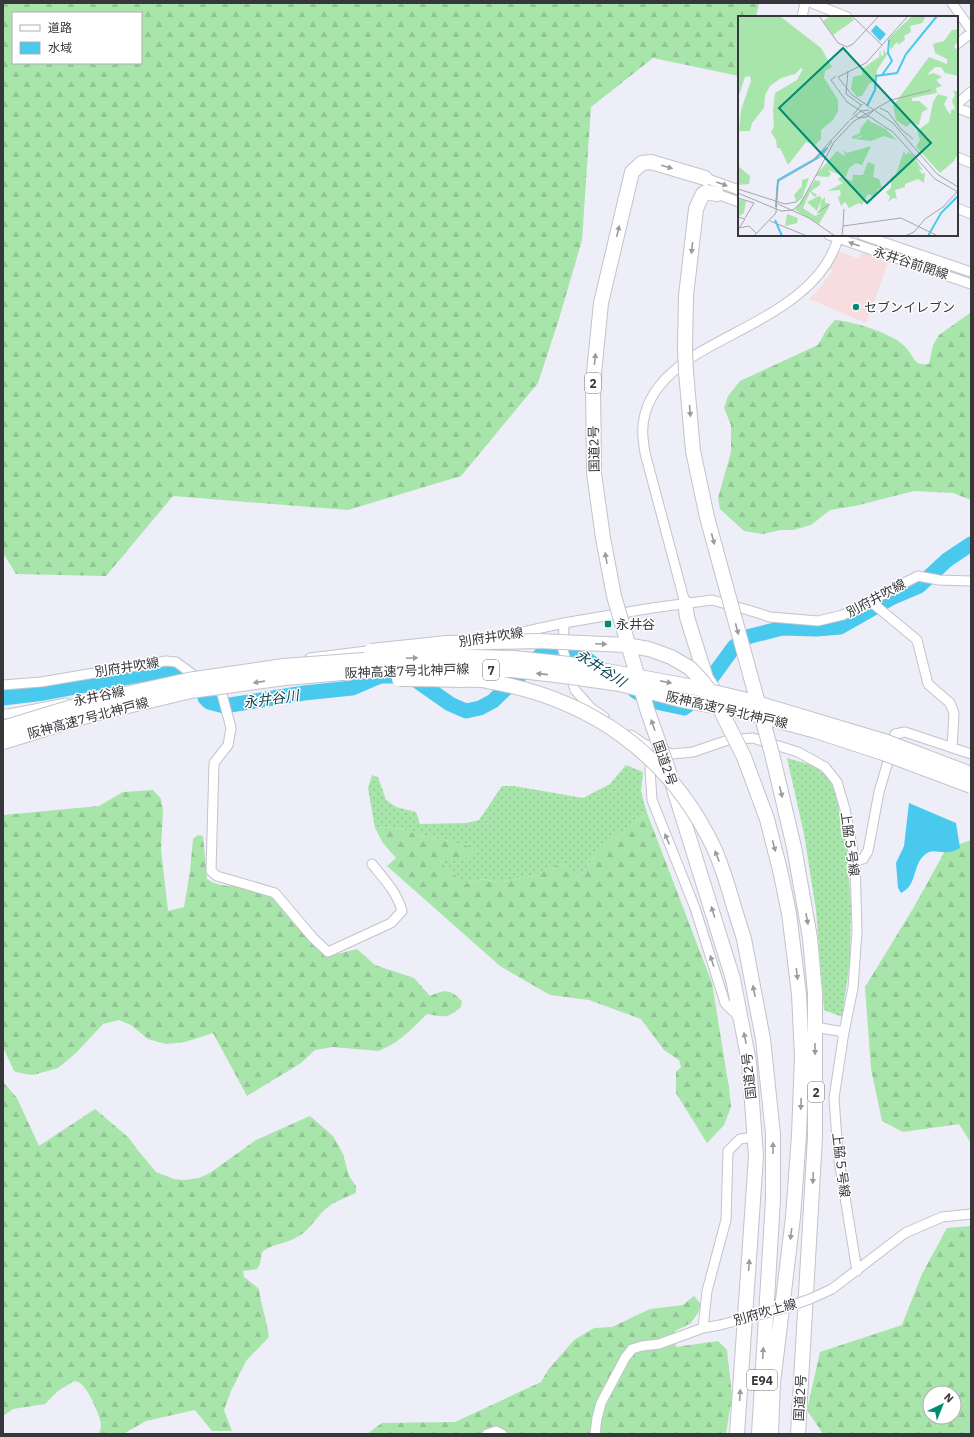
<svg xmlns="http://www.w3.org/2000/svg" width="974" height="1437" viewBox="0 0 974 1437" font-family="'IBM Plex Sans','Noto Sans JP',sans-serif">
  <style>
    .commercial { fill: #f8dde0 }
    .grass { fill: url(#grass-dots) }
    .forest { fill: url(#forest-firs); fill-rule: evenodd }
    .water { fill: #4ac9ee }
    .lines { fill: none; stroke-linecap: round; stroke-linejoin: round }
    .river { stroke: #4ac9ee; stroke-width: 15 }
    .minor-casing { stroke: #c2c3cd; stroke-width: 11 }
    .highway-casing { stroke: #c2c3cd; stroke-width: 16 }
    .minor { stroke: #fff; stroke-width: 9 }
    .highway { stroke: #fff; stroke-width: 14 }
    .minor-bridge-casing { stroke: #c2c3cd; stroke-width: 11; stroke-linecap: butt }
    .highway-bridge-casing { stroke: #c2c3cd; stroke-width: 16; stroke-linecap: butt }
    .minor-bridge { stroke: #fff; stroke-width: 9 }
    .highway-bridge { stroke: #fff; stroke-width: 14 }
    .oneway { fill: #9b9b9d }
    .poi-dot { fill: #008c73; stroke: #fff; stroke-width: 1.5 }
    .labels { text-anchor: middle; dominant-baseline: central; stroke-width: 3; stroke-linejoin: round; paint-order: stroke }
    .shield { fill: #fff; stroke: #737376; stroke-width: 1 }
    .shield-label { font-size: 12px; font-weight: bold; fill: #37373b }
    .street-label { font-size: 13px; fill: #37373b; stroke: #fff }
    .poi-label { font-size: 13px; fill: #37373b; stroke: #fff; text-anchor: start }
    .water-label { font-size: 14px; font-style: italic; fill: #0b4352; stroke: #fff }
    .inset-river { fill: none; stroke: #4ac9ee; stroke-width: 2 }
    .inset-road { fill: none; stroke: #a4a5ac; stroke-width: 1 }
    .view { fill: #008c73; fill-opacity: 0.15; stroke: #008c73; stroke-width: 2 }
    .inset-edge { fill: none; stroke: #37373b; stroke-width: 2 }
  </style>
  <defs>
    <pattern id="grass-dots" width="8" height="8" patternUnits="userSpaceOnUse"><rect width="8" height="8" fill="#a8e5aa"/><path d="M2 2h.1M6 6h.1" fill="none" stroke="#91c593" stroke-width="1.8" stroke-linecap="round"/></pattern>
    <pattern id="forest-firs" width="22" height="20" patternUnits="userSpaceOnUse"><rect width="22" height="20" fill="#a8e5aa"/><path d="M5 1l3.5 6h-7zM16 11l3.5 6h-7z" fill="#91c593"/></pattern>
  </defs>
  <rect width="100%" height="100%" fill="#edeef8"/>
  <path class="commercial" d="M 839,251 L 859,259 L 862,251 L 889,260 L 866,323 L 809,299 L 819,289 L 833,270 L 827,269 L 837,253 Z"/>
  <path class="grass" d="M 787,758 L 815,766 L 828,778 L 835,791 L 847,847 L 851,907 L 850,961 L 842,1017 L 824,1010 L 816,910 L 804,834 Z
    M 626,765 L 643,772 L 641,791 L 647,813 L 601,847 L 582,873 L 576,875 L 562,863 L 534,876 L 496,882 L 483,879 L 465,884 L 440,862 L 445,860 L 462,860 L 451,841 L 427,837 L 395,827 L 375,828 L 368,788 L 372,775 L 378,777 L 386,800 L 396,807 L 416,812 L 420,824 L 467,823 L 479,820 L 502,786 L 514,786 L 583,798 L 610,784 Z"/>
  <path class="forest" d="M 3,3 L 759,3 L 756,17 L 739,17 L 739,76 L 653,58 L 591,107 L 582,240 L 559,319 L 538,383 L 461,476 L 348,510 L 173,496 L 106,576 L 16,574 L 3,553 ZM 13,13 L 141,13 L 141,63 L 13,63 Z
    M 970,313 L 971,500 L 953,493 L 914,491 L 855,506 L 830,510 L 811,525 L 793,530 L 780,530 L 763,534 L 744,531 L 720,509 L 718,498 L 731,452 L 731,425 L 724,408 L 728,396 L 740,381 L 818,345 L 827,329 L 835,320 C 850,321 879,330 891,337 C 896,339 903,344 906,348 C 915,357 913,366 929,364 L 933,345 L 939,335 Z
    M 153,790 L 161,799 L 163,811 L 161,849 L 168,911 L 184,907 L 190,871 L 193,839 L 198,835 L 203,836 L 207,879 C 219,888 233,885 247,887 C 258,889 269,893 279,900 L 325,957 L 357,949 L 375,965 L 414,978 L 430,996 C 445,989 450,989 462,1001 L 461,1007 C 447,1019 445,1017 427,1014 C 412,1029 398,1044 378,1051 L 333,1047 L 315,1050 L 301,1063 L 247,1096 L 213,1033 L 185,1042 L 166,1044 L 148,1039 L 131,1025 L 119,1020 L 103,1024 L 76,1053 L 58,1068 L 33,1075 L 20,1073 L 14,1071 L 3,1047 L 3,815 L 99,806 L 123,792 Z
    M 647,813 L 712,983 L 729,1088 L 731,1107 L 724,1125 L 707,1143 L 676,1093 L 676,1072 L 681,1067 L 679,1060 L 664,1050 L 641,1019 L 589,1000 L 550,995 L 500,966 L 387,866 L 396,858 L 383,843 L 375,828 L 395,827 L 427,837 L 451,841 L 470,847 L 475,850 L 474,856 L 462,860 L 445,860 L 440,862 L 465,884 L 483,879 L 496,882 L 534,876 L 562,863 L 577,875 L 582,873 L 601,847 Z
    M 971,840 L 971,1143 L 959,1124 L 903,1132 L 882,1121 L 871,1069 L 865,987 L 914,907 L 946,849 Z
    M 3,1079 L 4,1083 L 17,1098 L 39,1146 L 95,1109 L 129,1138 L 136,1148 L 156,1172 L 174,1179 L 185,1180 L 199,1178 L 210,1173 L 256,1140 L 310,1116 L 333,1136 L 343,1154 L 349,1176 L 356,1186 L 356,1193 C 347,1197 336,1201 328,1207 C 318,1214 311,1229 299,1236 C 288,1244 273,1243 262,1252 L 260,1264 L 257,1269 L 243,1271 L 244,1277 L 259,1289 C 261,1306 267,1321 269,1337 L 246,1361 L 231,1391 L 224,1410 L 232,1431 L 212,1431 L 195,1410 L 146,1421 L 123,1434 L 98,1434 C 100,1431 101,1429 101,1425 C 101,1417 88,1388 80,1383 C 79,1382 75,1381 74,1381 L 58,1391 L 45,1404 L 13,1409 L 3,1416 Z
    M 971,1226 L 971,1434 L 823,1434 L 807,1410 L 820,1352 L 902,1325 L 922,1274 L 947,1228 ZM 930,1393 L 954,1393 L 954,1417 L 930,1417 Z
    M 694,1296 L 700,1303 L 700,1309 L 691,1323 L 675,1331 L 676,1347 L 718,1341 L 727,1350 L 732,1396 L 726,1434 L 367,1434 L 382,1423 L 455,1422 L 541,1382 L 548,1370 L 574,1340 L 594,1328 L 612,1327 L 650,1309 L 683,1305 Z"/>
  <path class="water" d="M 909,803 L 956,823 L 960,848 C 956,850 952,852 948,852 C 942,853 934,850 929,852 C 911,861 919,885 901,893 L 898,888 L 896,863 L 904,846 Z"/>
  <g class="lines">
    <path class="river" d="M 635,691 L 651,701 L 684,708 L 696,699 L 734,647 L 747,637 L 782,628 L 817,629 L 840,627 L 893,597 L 919,586 L 947,560 L 971,544
      M 3,698 L 44,693 L 172,669 L 178,674
      M 205,698 L 209,702 L 224,706 L 304,693 L 352,688 L 380,676 L 410,676 L 450,704 L 466,711 L 480,708 L 493,701 L 548,648 L 572,649 L 605,672"/>
    <g class="minor-casing">
      <path id="minor" d="M 812,3 L 847,17
        M 952,3 L 971,30
        M 802,17 L 805,3
        M 957,44 L 971,33
        M 957,104 L 971,92
        M 957,108 L 971,113
        M 957,157 L 971,163
        M 705,178 L 739,190
        M 717,194 L 739,202
        M 957,208 L 971,214
        M 829,235 L 971,284
        M 862,235 L 971,272
        M 870,601 L 917,640 L 928,684 L 950,703 L 954,713 L 952,748
        M 685,603 L 645,453 C 643,440 641,428 645,414 C 651,390 669,373 689,359 C 741,325 822,302 839,235
        M 564,623 L 563,650 L 575,690 L 591,708 L 604,717
        M 499,637 L 564,623 L 652,608 L 712,600 L 748,610 L 770,617 L 818,621 L 843,615 L 918,576 L 939,580 L 971,581
        M 310,658 L 375,650
        M 219,683 L 231,728 L 228,745 L 214,763 L 211,871 L 217,876 L 275,893 L 313,938 L 328,952 L 391,923 L 402,911 C 397,892 384,879 372,864
        M 3,685 L 41,682 L 166,661 L 176,662 L 195,676
        M 3,714 L 9,714 L 66,703
        M 631,735 L 644,744 L 672,754 L 693,752 L 728,740 L 753,738 L 798,752 L 825,767 L 837,782 L 845,809 L 855,862 L 857,931 L 853,988 L 844,1032 L 834,1098 L 838,1154 L 857,1271
        M 892,747 L 895,734 L 905,732 L 971,754
        M 654,759 L 650,769 L 652,800 L 695,908 L 725,1003 L 739,1017
        M 855,860 L 863,859 L 868,851 L 879,792 L 889,758
        M 815,1027 L 844,1032
        M 832,1289 L 905,1233 L 942,1217 L 971,1214
        M 703,1328 L 707,1291 L 726,1220 L 728,1151 L 740,1139 L 754,1137
        M 487,1434 L 496,1431 L 502,1434
        M 595,1434 L 597,1418 L 601,1403 L 625,1358 L 632,1349 L 642,1346 L 659,1344 L 703,1328 L 720,1325"/>
    </g>
    <g class="highway-casing">
      <path id="highway" d="M 685,348 L 686,296 L 696,209 L 699,202 L 703,194 L 706,192 L 717,194
        M 686,372 L 693,451 L 707,517 L 720,565
        M 614,596 L 603,538 L 594,473 L 593,383 L 601,303 L 632,172 L 642,163 L 651,162 L 705,178
        M 685,603 L 687,617 L 706,678 L 713,689
        M 772,754 L 794,847 L 810,938 L 815,993 L 815,1137 L 798,1434
        M 744,757 L 767,819 L 780,870 L 789,913 L 799,994 L 802,1057 L 799,1135 L 793,1217 L 773,1383 L 771,1434
        M 673,786 L 733,979 L 749,1062 L 756,1156 L 737,1434
        M 734,907 L 744,939 L 763,1039 L 773,1134 L 773,1199 L 759,1434"/>
    </g>
    <use href="#minor" class="minor"/>
    <use href="#highway" class="highway"/>
    <g class="minor-bridge-casing">
      <path id="minor-bridge" d="M 720,1325 L 785,1308 L 810,1299 L 832,1289"/>
    </g>
    <g class="highway-bridge-casing">
      <path id="highway-bridge" d="M 685,348 L 686,372
        M 720,565 L 772,754
        M 614,596 L 647,709 L 670,775
        M 371,651 L 447,643 L 538,641 L 626,645 L 649,649 L 671,657 L 690,668 L 703,682 L 714,697 L 744,757
        M 399,679 C 420,679 440,679 460,680 C 469,680 479,679 487,681 C 589,698 668,753 713,846 C 722,865 728,886 734,907
        M 3,728 L 85,703 L 188,680 L 284,666 L 377,659 L 444,656 L 514,658 L 569,664 L 688,686 L 743,699 L 887,742 L 971,774
        M 3,742 L 90,715 L 191,691 L 285,678 L 376,670 L 442,668 L 512,670 L 564,676 L 620,684 L 681,700 L 741,711 L 816,731 L 883,753 L 971,786"/>
    </g>
    <use href="#minor-bridge" class="minor-bridge"/>
    <use href="#highway-bridge" class="highway-bridge"/>
  </g>
  <defs><path id="oneway-solid" d="M-6-.8H1V-3.2L6.5 0L1 3.2V.8H-6Z"/></defs>
  <g class="oneway">
    <use href="#oneway-solid" transform="translate(667 167) rotate(16)"/>
    <use href="#oneway-solid" transform="translate(722 184) rotate(20)"/>
    <use href="#oneway-solid" transform="translate(618 231) rotate(-77)"/>
    <use href="#oneway-solid" transform="translate(854 244) rotate(-160)"/>
    <use href="#oneway-solid" transform="translate(692 248) rotate(96)"/>
    <use href="#oneway-solid" transform="translate(595 359) rotate(-84)"/>
    <use href="#oneway-solid" transform="translate(690 411) rotate(85)"/>
    <use href="#oneway-solid" transform="translate(713 539) rotate(75)"/>
    <use href="#oneway-solid" transform="translate(606 558) rotate(-100)"/>
    <use href="#oneway-solid" transform="translate(737 629) rotate(75)"/>
    <use href="#oneway-solid" transform="translate(601 644) rotate(3)"/>
    <use href="#oneway-solid" transform="translate(412 658) rotate(-2)"/>
    <use href="#oneway-solid" transform="translate(542 674) rotate(-174)"/>
    <use href="#oneway-solid" transform="translate(259 682) rotate(172)"/>
    <use href="#oneway-solid" transform="translate(666 682) rotate(11)"/>
    <use href="#oneway-solid" transform="translate(653 725) rotate(-109)"/>
    <use href="#oneway-solid" transform="translate(781 792) rotate(76)"/>
    <use href="#oneway-solid" transform="translate(667 839) rotate(-112)"/>
    <use href="#oneway-solid" transform="translate(774 846) rotate(75)"/>
    <use href="#oneway-solid" transform="translate(717 856) rotate(-111)"/>
    <use href="#oneway-solid" transform="translate(713 912) rotate(-107)"/>
    <use href="#oneway-solid" transform="translate(807 919) rotate(80)"/>
    <use href="#oneway-solid" transform="translate(712 961) rotate(-108)"/>
    <use href="#oneway-solid" transform="translate(797 974) rotate(83)"/>
    <use href="#oneway-solid" transform="translate(754 991) rotate(-101)"/>
    <use href="#oneway-solid" transform="translate(745 1038) rotate(-101)"/>
    <use href="#oneway-solid" transform="translate(815 1049) rotate(89)"/>
    <use href="#oneway-solid" transform="translate(801 1104) rotate(92)"/>
    <use href="#oneway-solid" transform="translate(773 1148) rotate(-90)"/>
    <use href="#oneway-solid" transform="translate(813 1178) rotate(93)"/>
    <use href="#oneway-solid" transform="translate(791 1234) rotate(97)"/>
    <use href="#oneway-solid" transform="translate(749 1265) rotate(-86)"/>
    <use href="#oneway-solid" transform="translate(763 1353) rotate(-87)"/>
    <use href="#oneway-solid" transform="translate(740 1395) rotate(-86)"/>
  </g>
  <g class="poi-dot">
    <circle cx="856" cy="307" r="4"/>
    <rect x="604" y="620" width="8" height="8" rx="2"/>
  </g>
  <g class="labels">
    <g class="shield">
      <rect x="585" y="373" width="16" height="20" rx="3"/>
      <rect x="483" y="660" width="16" height="20" rx="3"/>
      <rect x="808" y="1082" width="16" height="20" rx="3"/>
      <rect x="747" y="1370" width="30" height="20" rx="3"/>
    </g>
    <g class="shield-label">
      <text x="593" y="383">2</text>
      <text x="491" y="670">7</text>
      <text x="816" y="1092">2</text>
      <text x="762" y="1380">E94</text>
    </g>
    <g class="street-label">
      <text transform="translate(911 263) rotate(18)">永井谷前開線</text>
      <text transform="translate(594 449) rotate(-91)">国道2号</text>
      <text transform="translate(876 598) rotate(-28)">別府井吹線</text>
      <text transform="translate(491 637) rotate(-9)">別府井吹線</text>
      <text transform="translate(127 667) rotate(-9)">別府井吹線</text>
      <text transform="translate(407 671) rotate(-2)">阪神高速7号北神戸線</text>
      <text transform="translate(99 696) rotate(-12)">永井谷線</text>
      <text transform="translate(727 710) rotate(13)">阪神高速7号北神戸線</text>
      <text transform="translate(88 718) rotate(-15)">阪神高速7号北神戸線</text>
      <text transform="translate(665 763) rotate(71)">国道2号</text>
      <text transform="translate(850 844) rotate(82)">上脇５号線</text>
      <text transform="translate(749 1076) rotate(-96)">国道2号</text>
      <text transform="translate(841 1165) rotate(83)">上脇５号線</text>
      <text transform="translate(765 1312) rotate(-16)">別府吹上線</text>
      <text transform="translate(800 1398) rotate(-87)">国道2号</text>
    </g>
    <g class="poi-label">
      <text x="864" y="307">セブンイレブン</text>
      <text x="616" y="624">永井谷</text>
    </g>
    <g class="water-label">
      <text transform="translate(601 668) rotate(33)">永井谷川</text>
      <text transform="translate(271 699) rotate(-8)">永井谷川</text>
    </g>
  </g>
  <g transform="translate(738 16)">
    <rect width="220" height="220" fill="#edeef8"/>
    <path d="M 130,103 L 133,106 L 133,114 L 126,122 L 123,122 L 124,119 L 116,123 L 113,121 L 122,117 L 122,113 ZM 81,180 L 84,182 L 79,195 L 69,186 Z" fill="#a8e5aa"/>
    <path d="M 0,0 L 43,1 L 83,32 L 94,51 L 87,55 L 86,62 L 100,84 L 100,95 L 95,104 L 83,114 L 83,123 L 77,129 L 68,126 L 50,149 L 42,132 L 39,132 L 38,124 L 33,116 L 36,110 L 35,94 L 37,77 L 59,64 L 65,53 L 63,52 L 57,58 L 43,62 L 32,70 L 27,79 L 26,92 L 14,107 L 12,115 L 1,115 L 3,94 L 13,65 L 12,60 L 7,61 L 0,82 ZM 174,0 L 188,0 L 184,7 L 172,10 L 173,16 L 166,20 L 167,24 L 160,29 L 160,26 L 157,28 L 153,34 L 150,23 ZM 220,13 L 220,25 L 216,31 L 220,34 L 220,60 L 207,57 L 203,51 L 197,51 L 189,59 L 196,57 L 204,61 L 198,64 L 204,70 L 198,72 L 199,77 L 174,82 L 174,85 L 181,85 L 190,93 L 184,96 L 181,109 L 173,107 L 168,111 L 158,104 L 155,90 L 191,41 L 209,48 L 209,43 L 197,37 L 195,28 L 206,25 L 214,14 ZM 142,33 L 143,40 L 146,39 L 145,37 L 146,33 L 147,37 L 150,37 L 139,54 L 138,64 L 131,68 L 124,80 L 119,81 L 113,73 L 115,61 L 124,59 L 124,53 L 141,41 ZM 215,75 L 220,75 L 220,137 L 216,145 L 202,157 L 178,131 L 182,124 L 179,115 L 191,106 L 195,86 L 200,78 L 210,81 L 206,88 L 210,96 L 213,98 L 213,94 L 217,93 L 214,85 L 217,79 ZM 133,106 L 148,113 L 158,124 L 146,120 L 133,125 L 116,123 L 128,119 L 133,114 ZM 133,130 L 124,149 L 118,147 L 111,152 L 108,161 L 90,154 L 93,158 L 90,161 L 77,160 L 99,135 L 108,141 L 105,134 L 109,137 ZM 166,135 L 168,139 L 170,136 L 175,139 L 185,155 L 180,152 L 184,158 L 187,157 L 186,167 L 180,163 L 167,168 L 167,171 L 157,174 L 159,183 L 155,182 L 150,186 L 152,181 L 148,176 L 153,172 L 153,162 L 158,158 ZM 130,146 L 137,149 L 135,161 L 141,163 L 144,172 L 140,173 L 137,181 L 130,178 L 124,189 L 121,187 L 111,192 L 107,186 L 103,190 L 100,182 L 103,178 L 102,174 L 89,175 L 105,167 L 100,164 L 102,161 L 114,165 L 115,159 L 125,159 ZM 0,150 L 12,160 L 11,168 L 0,169 ZM 71,162 L 65,179 L 58,185 L 56,179 L 64,170 L 64,164 ZM 77,164 L 82,165 L 82,169 L 73,175 L 79,179 L 77,181 L 72,176 L 65,192 L 77,200 L 81,198 L 83,185 L 87,181 L 87,187 L 90,187 L 91,191 L 81,208 L 57,194 Z" fill="#a8e5aa"/>
    <path d="M 93,0 L 113,0 L 116,4 L 95,19 L 85,5 ZM 0,183 L 8,185 L 6,197 L 1,200 ZM 49,198 L 60,202 L 59,207 L 47,210 Z" fill="#a8e5aa"/>
    <path d="M 138,9 L 148,18 L 142,25 L 133,15 Z" fill="#4ac9ee"/>
    <path class="inset-river" d="M 144,59 L 154,45 L 150,37 L 151,24M 129,90 L 137,74 L 138,60 L 159,57 L 168,38 L 199,0M 38,191 L 40,164 L 77,143 L 89,132M 37,204 L 44,220M 190,220 L 203,197 L 220,180"/>
    <path class="inset-road" d="M 81,0 L 100,27 L 109,31 L 115,28 L 141,0M 114,0 L 144,29M 110,55 L 108,78 L 123,89M 98,60 L 93,64 L 109,86 L 155,116 L 197,163 L 220,176M 100,61 L 128,47 L 170,0M 100,61 L 114,79 L 155,107 L 199,158 L 220,171M 142,92 L 150,96 L 163,113 L 175,123M 115,99 L 124,88M 117,99 L 121,102 L 129,101 L 135,95M 112,104 L 123,95 L 131,94M 76,143 L 111,105M 0,173 L 47,188 L 58,186 L 65,180M 0,177 L 43,195 L 55,194 L 63,187 L 96,126 L 116,105 L 153,84 L 193,74M 0,182 L 16,187 L 7,202M 40,188 L 71,202 L 97,220M 79,197 L 92,188M 0,201 L 7,203 L 1,212 L 11,210 L 18,217M 32,205 L 69,220M 105,210 L 106,193M 16,220 L 38,197 L 39,171 L 41,165 L 84,140 L 94,125M 104,220 L 105,210 L 163,202 L 200,220M 167,220 L 176,216 L 187,203 L 205,191 L 220,175"/>
    <path class="view" d="M 105,32 L 193,127 L 129,187 L 41,92 Z"/>
    <rect width="220" height="220" class="inset-edge"/>
  </g>
  <rect width="974" height="1437" fill="none" stroke="#37373b" stroke-width="8"/>
  <rect x="12" y="12" width="130" height="52" fill="#ffffff" stroke="#afafb1"/>
  <rect x="20" y="25" width="20" height="6" fill="#ffffff" stroke="#afafb1"/>
  <text x="48" y="32" font-size="12" fill="#37373b">道路</text>
  <rect x="20" y="42" width="20" height="12" fill="#4ac9ee" stroke="#afafb1"/>
  <text x="48" y="52" font-size="12" fill="#37373b">水域</text>
  <g transform="translate(942 1405) rotate(43)"><circle r="19" fill="#ffffff" stroke="#afafb1"/>
  <path d="M0-3L7 15L0 10L-7 15Z" fill="#008c73"/>
  <text y="-6" font-size="11" font-weight="bold" text-anchor="middle" fill="#37373b">N</text>
  </g>
</svg>
